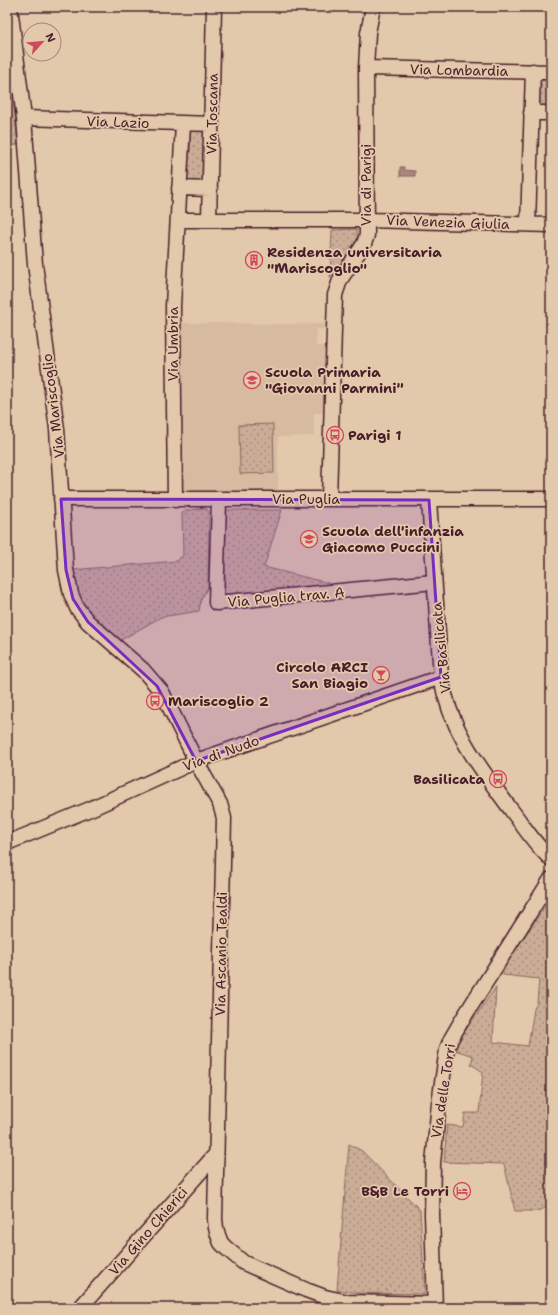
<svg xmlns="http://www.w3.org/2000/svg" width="558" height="1315" viewBox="0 0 558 1315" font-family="'Shantell Sans',sans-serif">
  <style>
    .built { fill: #d6bba0 }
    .grass { fill: url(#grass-dots); stroke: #8a6660 }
    .garden { fill: url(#garden-furrows); stroke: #8a6660 }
    .water { fill: url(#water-ripples); stroke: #835e5b }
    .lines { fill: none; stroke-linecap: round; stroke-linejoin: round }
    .street-casing { stroke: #4a1f2b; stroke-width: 17 }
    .street { stroke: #e3c9ab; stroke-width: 14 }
    .marked { fill: #7b2cbf; fill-opacity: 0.2; stroke: #7b2cbf; stroke-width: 3; stroke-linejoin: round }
    .labels { text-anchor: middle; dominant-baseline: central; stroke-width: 3.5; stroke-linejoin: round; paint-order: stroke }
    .street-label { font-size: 14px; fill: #4a1f2b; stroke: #e3c9ab }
    .poi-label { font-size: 14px; font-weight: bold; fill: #4a1f2b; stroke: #e3c9ab; text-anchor: start }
  </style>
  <defs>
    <pattern id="grass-dots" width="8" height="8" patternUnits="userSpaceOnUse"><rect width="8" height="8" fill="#caad96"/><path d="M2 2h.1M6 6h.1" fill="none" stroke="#a68c7b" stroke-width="1.8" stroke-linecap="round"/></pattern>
    <pattern id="garden-furrows" width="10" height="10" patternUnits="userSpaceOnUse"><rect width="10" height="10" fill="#caad96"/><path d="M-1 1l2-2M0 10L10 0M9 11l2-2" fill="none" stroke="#a68c7b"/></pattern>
    <pattern id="water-ripples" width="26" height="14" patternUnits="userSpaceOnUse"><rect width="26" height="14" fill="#a9887b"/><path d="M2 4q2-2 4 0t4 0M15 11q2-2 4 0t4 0" fill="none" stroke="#8c6f65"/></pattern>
  </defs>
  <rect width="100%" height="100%" fill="#e3c9ab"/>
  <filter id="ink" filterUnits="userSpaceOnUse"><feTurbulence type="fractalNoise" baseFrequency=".025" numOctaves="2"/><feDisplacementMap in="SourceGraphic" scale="8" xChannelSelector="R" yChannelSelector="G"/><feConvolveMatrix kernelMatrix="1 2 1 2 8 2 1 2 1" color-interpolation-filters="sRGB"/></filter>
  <g filter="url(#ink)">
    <path class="built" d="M 180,323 L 325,324 L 325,329 L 316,329 L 316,346 L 325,346 L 323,413 L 314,413 L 314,436 L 278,437 L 278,491 L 181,491 Z"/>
    <path class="grass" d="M 539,80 L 551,80 L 551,106 L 539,106 Z
      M 190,130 L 206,131 L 204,184 L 186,183 L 186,153 L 190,153 Z
      M 357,229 L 357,240 L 331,277 L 330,277 L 332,230 Z
      M 273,424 L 274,473 L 240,474 L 239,425 Z
      M 205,508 L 209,511 L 208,587 L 201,600 L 199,611 L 161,617 L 119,641 L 87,613 L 78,598 L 71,570 L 177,561 L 183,555 L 182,511 Z
      M 223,510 L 282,510 L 264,567 L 328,583 L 327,586 L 226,596 L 224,595 Z
      M 551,898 L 551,1205 L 538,1211 L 515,1211 L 504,1164 L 444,1162 L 447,1125 L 463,1127 L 465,1113 L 479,1113 L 483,1072 L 471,1064 L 473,1056 L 455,1050 L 458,1041 L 496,987 L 493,1042 L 528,1046 L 534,1009 L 537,1003 L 539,979 L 503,975 L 503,968 Z
      M 349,1144 L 362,1151 L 420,1210 L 425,1294 L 360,1293 L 337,1290 Z"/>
    <path class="garden" d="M 7,38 L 18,145 L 7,146 Z"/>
    <path class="water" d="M 400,167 L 404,167 L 404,170 L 415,171 L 415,176 L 400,176 Z"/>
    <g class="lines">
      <g class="street-casing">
        <path id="street" d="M 10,7 L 24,118 L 35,264 L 57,429 L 66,570 L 71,594 L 77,608 L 88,622 L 143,670 L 162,692 L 196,761 L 220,804 L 224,818 L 215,1219 L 216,1228 L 218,1235 L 221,1243 L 226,1248 L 244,1263 L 306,1290 L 325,1297 L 348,1302 L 435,1304
          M 366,68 L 551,72
          M 531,113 L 551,113
          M 24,118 L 212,124
          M 179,188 L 210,189
          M 178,220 L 367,220 L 551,225
          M 209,220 L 214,7
          M 528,224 L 533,71
          M 61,499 L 551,499
          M 329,499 L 335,295 L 340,280 L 364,244 L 367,235 L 366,68 L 368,33 L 373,7
          M 175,500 L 173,306 L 183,124
          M 219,500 L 216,603 L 434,582
          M 429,500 L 441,677 C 450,731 481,769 512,811 C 525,828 536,846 551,859
          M 7,843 L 90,809 L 196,761 L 441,677
          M 80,1308 L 216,1154
          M 435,1308 L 432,1214 L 433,1163 L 439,1103 L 447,1049 L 451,1039 L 462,1020 L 551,879"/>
      </g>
      <use href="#street" class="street"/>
    </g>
  </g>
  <path class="marked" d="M 61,499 L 429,500 L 441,677 L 196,761 L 157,686 L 88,622 L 73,599 L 66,570 Z"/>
  <defs>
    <g id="building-ring" transform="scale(0.9)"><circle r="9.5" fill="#e3c9ab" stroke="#d1495b" stroke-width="1.5"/><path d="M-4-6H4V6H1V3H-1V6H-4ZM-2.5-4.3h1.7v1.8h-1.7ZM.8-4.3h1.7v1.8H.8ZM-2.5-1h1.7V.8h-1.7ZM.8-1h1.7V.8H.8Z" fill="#d1495b"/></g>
    <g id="school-ring" transform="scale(0.9)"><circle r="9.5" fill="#e3c9ab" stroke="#d1495b" stroke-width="1.5"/><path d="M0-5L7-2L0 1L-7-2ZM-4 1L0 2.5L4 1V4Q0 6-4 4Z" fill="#d1495b"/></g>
    <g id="bus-ring" transform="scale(0.9)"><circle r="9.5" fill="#e3c9ab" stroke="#d1495b" stroke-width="1.5"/><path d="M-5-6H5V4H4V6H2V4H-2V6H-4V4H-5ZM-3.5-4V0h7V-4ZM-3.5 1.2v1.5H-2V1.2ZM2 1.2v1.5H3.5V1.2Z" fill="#d1495b"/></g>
    <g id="bar-ring" transform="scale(0.9)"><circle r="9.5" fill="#e3c9ab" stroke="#d1495b" stroke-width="1.5"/><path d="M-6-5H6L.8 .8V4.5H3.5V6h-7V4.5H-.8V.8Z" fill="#d1495b"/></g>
    <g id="hotel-ring" transform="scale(0.9)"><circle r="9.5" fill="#e3c9ab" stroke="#d1495b" stroke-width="1.5"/><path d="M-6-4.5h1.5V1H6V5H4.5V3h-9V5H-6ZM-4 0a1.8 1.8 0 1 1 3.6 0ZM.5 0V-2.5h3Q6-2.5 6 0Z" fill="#d1495b"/></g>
  </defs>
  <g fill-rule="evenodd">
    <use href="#building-ring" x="254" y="260"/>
    <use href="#school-ring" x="252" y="380"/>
    <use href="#bus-ring" x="335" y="435"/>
    <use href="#school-ring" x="309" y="539"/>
    <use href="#bar-ring" x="381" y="675"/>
    <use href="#bus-ring" x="155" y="701"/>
    <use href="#bus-ring" x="498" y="779"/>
    <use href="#hotel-ring" x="462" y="1191"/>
  </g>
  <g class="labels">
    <g class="street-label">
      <text transform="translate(459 70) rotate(1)">Via Lombardia</text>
      <text transform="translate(212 114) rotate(-89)">Via Toscana</text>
      <text transform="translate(118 122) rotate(2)">Via Lazio</text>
      <text transform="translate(366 185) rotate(-90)">Via di Parigi</text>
      <text transform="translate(448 222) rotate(2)">Via Venezia Giulia</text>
      <text transform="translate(173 344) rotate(-90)">Via Umbria</text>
      <text transform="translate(53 406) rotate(-97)">Via Mariscoglio</text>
      <text x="306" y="499">Via Puglia</text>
      <text transform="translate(286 597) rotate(-5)">Via Puglia trav. A</text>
      <text transform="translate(441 648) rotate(-96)">Via Basilicata</text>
      <text transform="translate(221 753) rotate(-20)">Via di Nudo</text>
      <text transform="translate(221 954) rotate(-89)">Via Ascanio Tealdi</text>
      <text transform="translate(443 1091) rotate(-81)">Via delle Torri</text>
      <text transform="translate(148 1231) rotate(-49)">Via Gino Chierici</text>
    </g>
    <g class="poi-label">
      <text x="267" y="252">Residenza universitaria<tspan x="267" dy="16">"Mariscoglio"</tspan></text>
      <text x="265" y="372">Scuola Primaria<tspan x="265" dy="16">"Giovanni Parmini"</tspan></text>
      <text x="348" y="435">Parigi 1</text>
      <text x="322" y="531">Scuola dell'infanzia<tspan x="322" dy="16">Giacomo Puccini</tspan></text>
      <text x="368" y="667" text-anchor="end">Circolo ARCI<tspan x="368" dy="16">San Biagio</tspan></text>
      <text x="168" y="701">Mariscoglio 2</text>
      <text x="485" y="779" text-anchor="end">Basilicata</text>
      <text x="449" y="1191" text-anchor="end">B&amp;B Le Torri</text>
    </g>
  </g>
  <rect width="558" height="1315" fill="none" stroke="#e3c9ab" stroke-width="24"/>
  <rect x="12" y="12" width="534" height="1291" fill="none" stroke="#4a1f2b" stroke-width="1.5" filter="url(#ink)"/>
  <g transform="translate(42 42) rotate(63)"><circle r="19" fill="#e3c9ab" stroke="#a68578"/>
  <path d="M0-3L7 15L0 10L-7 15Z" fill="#d1495b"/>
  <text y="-6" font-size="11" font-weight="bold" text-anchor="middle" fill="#4a1f2b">N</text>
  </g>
</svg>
